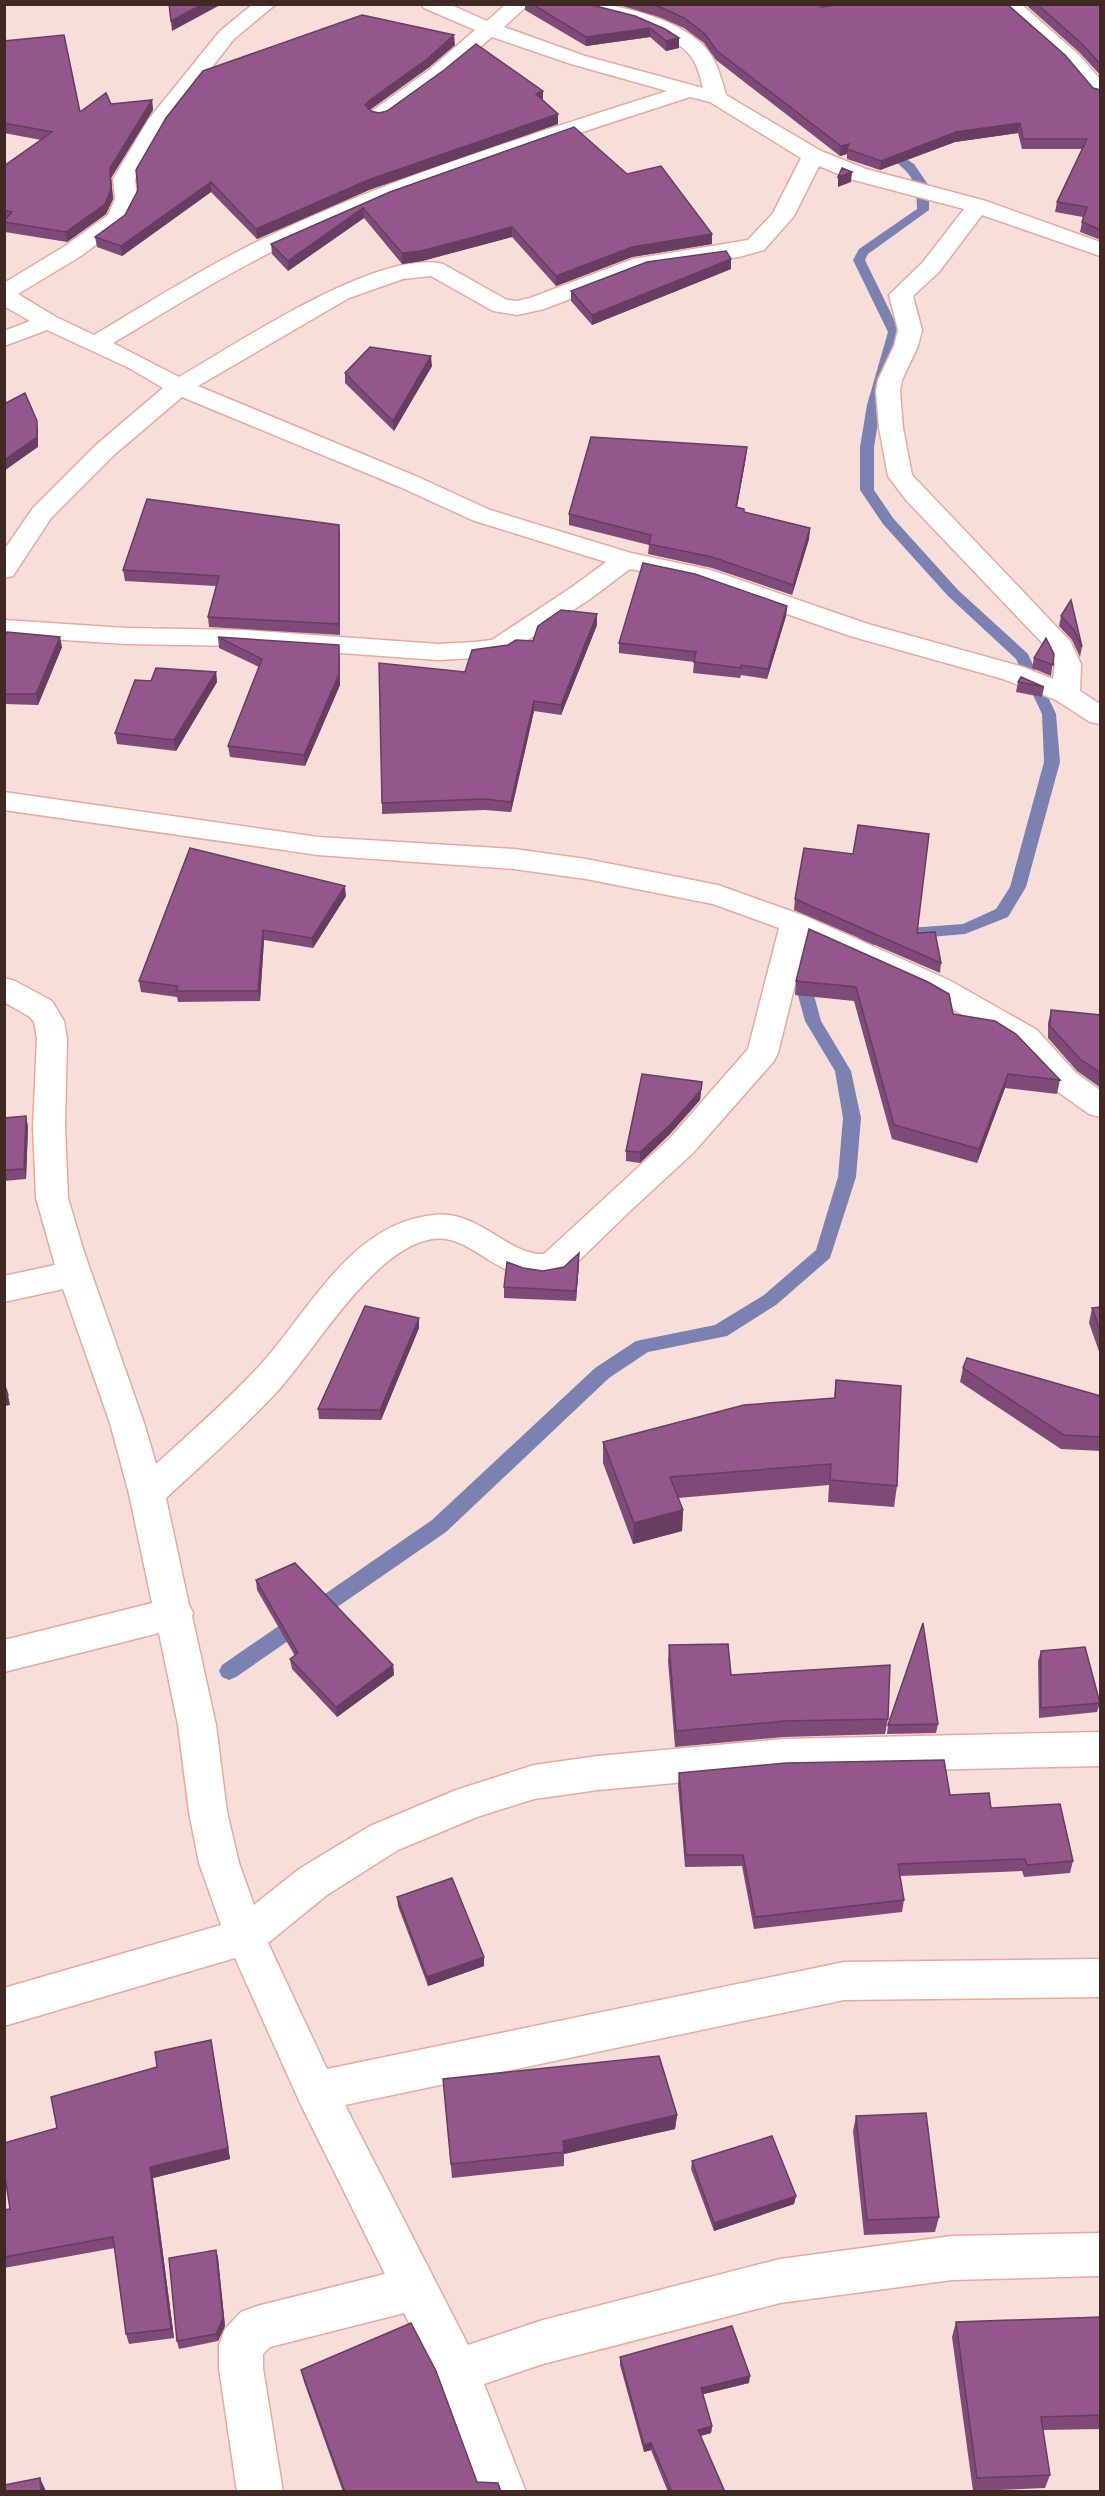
<svg xmlns="http://www.w3.org/2000/svg" width="1105" height="2496" viewBox="0 0 1105 2496" font-family="'IBM Plex Sans',sans-serif">
  <style>
    .lines { fill: none; stroke-linecap: round; stroke-linejoin: round }
    .stream { fill: #7b82b2; fill-rule: evenodd }
    .minor-casing { stroke: #e8a99d; stroke-width: 3 }
    .minor { fill: #fff; fill-rule: evenodd }
    .wall { fill: #7e4b78 }
    .shaded-wall { fill: #673d61 }
    .building { fill: #93578b; stroke: #673d61; stroke-width: 1.5 }
  </style>
  <rect width="100%" height="100%" fill="#f8ded8"/>
  <g class="lines">
    <path class="stream" d="M 883,144 L 914,164 L 929,186 L 929,210 L 868,254 L 865,260 L 900,332 L 881,405 L 874,447 L 874,490 L 893,518 L 958,590 L 1028,654 L 1056,714 L 1060,762 L 1026,887 L 1008,917 L 965,934 L 884,941 L 841,957 L 835,955 L 833,951 L 835,947 L 882,930 L 963,924 L 996,909 L 1010,887 L 1044,762 L 1042,714 L 1016,659 L 948,596 L 883,524 L 860,490 L 860,447 L 867,405 L 888,332 L 853,260 L 859,249 L 917,209 C 917,173 906,170 879,150 L 877,148 Z
      M 810,969 L 816,971 L 818,975 L 812,988 L 821,1021 L 851,1071 L 861,1118 L 856,1177 L 830,1258 L 776,1305 L 727,1336 L 648,1352 L 609,1378 L 446,1532 L 236,1677 L 229,1680 L 222,1677 L 219,1671 L 222,1665 L 432,1520 L 595,1368 L 636,1341 L 715,1325 L 764,1295 L 816,1250 L 838,1177 L 843,1118 L 835,1071 L 805,1021 L 796,988 L 804,971 Z"/>
    <g class="minor-casing">
      <path id="minor" d="M 253,4 L 276,4 L 234,39 L 165,127 L 135,179 L 137,199 L 124,224 L 81,256 L 18,294 L 56,317 L 94,335 C 153,300 211,263 273,234 C 400,174 534,134 667,91 L 571,64 L 492,37 L 443,78 L 386,119 L 379,121 L 372,119 L 368,115 L 372,111 L 429,70 L 475,30 L 424,8 L 421,4 L 449,4 L 487,21 L 506,4 L 529,4 L 504,27 L 585,56 L 703,88 C 700,76 697,63 689,54 C 664,26 609,17 574,8 L 571,4 C 583,4 597,3 609,5 C 639,11 680,22 703,45 C 716,58 721,77 726,95 L 821,151 L 866,169 L 986,201 L 1100,242 L 1100,256 L 982,215 L 939,272 L 913,296 L 922,330 L 918,346 L 902,380 L 900,391 L 903,428 L 912,475 L 1070,641 L 1081,664 L 1080,691 L 1100,704 L 1100,724 L 1090,722 L 1056,700 L 1003,679 L 850,636 L 695,582 L 630,569 L 590,599 L 508,653 L 475,658 L 438,660 L 243,646 L 126,644 L 4,636 L 4,620 L 126,628 L 243,630 L 438,644 L 475,642 L 492,640 L 572,587 L 606,562 L 472,520 L 400,487 L 182,397 L 114,455 L 51,518 L 13,576 L 4,578 L 4,550 L 33,508 L 96,445 L 163,388 L 129,368 L 47,330 L 4,346 L 4,331 L 30,321 L 4,306 L 4,283 L 65,246 L 108,215 L 115,199 L 113,179 L 148,120 L 220,31 ZM 690,97 L 710,102 L 801,158 L 773,213 L 748,240 L 633,259 L 530,298 L 517,301 L 507,300 L 443,264 C 378,248 237,344 179,377 L 113,343 C 172,308 230,271 292,242 C 420,182 556,141 690,97 ZM 819,166 L 850,179 L 964,209 L 923,262 L 889,295 L 898,330 L 894,346 L 878,380 L 876,391 L 879,428 L 888,476 L 906,500 L 1049,650 L 1055,664 L 1053,679 L 1023,667 L 868,624 L 711,570 L 631,553 L 490,510 L 418,477 L 198,386 L 349,298 L 403,279 L 431,276 L 493,311 L 517,315 L 544,309 L 646,270 L 739,257 L 764,250 L 794,216 Z
        M 998,4 L 1021,4 L 1079,55 L 1100,79 L 1100,98 L 1093,96 L 1065,63 Z
        M 4,792 L 318,837 L 514,849 L 586,859 L 718,885 L 805,916 L 949,980 L 1037,1030 L 1076,1073 L 1100,1090 L 1100,1117 L 1089,1114 L 1054,1089 L 1015,1046 L 927,994 L 806,940 L 778,1053 L 774,1061 L 693,1153 L 629,1212 L 564,1275 C 503,1294 476,1232 432,1239 C 372,1249 315,1351 275,1394 C 240,1431 203,1464 166,1498 L 189,1605 L 193,1613 L 192,1616 L 216,1725 L 227,1812 L 239,1863 L 254,1905 L 299,1869 L 370,1826 L 456,1790 L 534,1765 L 598,1756 L 784,1739 L 1100,1732 L 1100,1766 L 784,1773 L 598,1790 L 534,1799 L 477,1817 L 398,1850 L 327,1895 L 268,1943 L 327,2069 L 844,1962 L 1100,1959 L 1100,1997 L 844,2000 L 345,2105 L 468,2345 L 543,2320 L 780,2259 L 952,2236 L 1100,2233 L 1100,2276 L 952,2280 L 780,2303 L 543,2364 L 484,2384 L 526,2492 L 480,2492 L 439,2382 L 404,2313 L 270,2347 L 263,2354 L 263,2368 L 283,2492 L 237,2492 L 219,2368 L 219,2345 L 225,2329 L 241,2312 L 257,2306 L 385,2274 L 301,2105 L 235,1958 L 4,2026 L 4,1988 L 221,1925 L 199,1863 L 189,1812 L 178,1725 L 159,1633 L 4,1672 L 4,1640 L 152,1603 L 129,1494 L 110,1423 L 63,1289 L 4,1302 L 4,1276 L 55,1265 L 36,1198 L 33,1127 L 37,1039 L 34,1022 L 30,1017 L 4,1002 L 4,978 L 15,981 L 52,1001 L 64,1021 L 67,1039 L 65,1127 L 68,1198 L 84,1252 L 144,1423 L 156,1464 C 192,1431 229,1399 262,1363 C 311,1308 352,1223 434,1215 C 479,1210 507,1255 544,1254 L 671,1137 L 748,1049 L 779,928 L 713,904 L 586,879 L 514,869 L 318,855 L 4,810 Z"/>
    </g>
    <use href="#minor" class="minor"/>
  </g>
  <path class="wall" d="M 525,4 L 588,4 L 679,38 L 679,48 L 666,51 L 650,37 L 586,46 L 525,10 Z
    M 616,4 L 818,4 L 821,7 L 1101,90 L 1101,240 L 1080,232 L 1083,217 L 1055,212 L 1057,202 L 1083,149 L 1022,149 L 1018,133 L 955,142 L 880,170 L 847,159 L 847,154 L 840,156 L 716,60 L 704,43 L 684,28 L 659,17 Z
    M 1025,4 L 1101,4 L 1101,76 L 1080,53 Z
    M 4,41 L 80,112 L 111,104 L 152,100 L 153,110 L 111,178 L 113,199 L 106,214 L 67,242 L 5,232 L 4,166 L 41,140 L 4,133 Z
    M 455,45 L 428,68 L 370,110 L 371,111 L 379,113 L 543,91 L 543,101 L 558,114 L 558,124 L 369,190 L 257,239 L 211,192 L 122,256 L 97,247 L 95,237 Z
    M 627,174 L 712,234 L 712,244 L 632,257 L 556,286 L 512,237 L 422,261 L 402,264 L 364,218 L 288,271 L 272,254 L 271,244 L 390,192 Z
    M 731,269 L 592,325 L 571,301 L 571,291 Z
    M 432,366 L 394,431 L 345,383 L 345,373 Z
    M 746,457 L 737,507 L 744,512 L 810,528 L 809,539 L 792,595 L 712,568 L 648,554 L 649,545 L 569,525 L 569,514 Z
    M 340,536 L 340,635 L 209,627 L 208,617 L 216,586 L 125,581 L 123,570 Z
    M 1071,600 L 1082,647 L 1080,657 L 1072,640 L 1059,626 L 1061,616 Z
    M 787,606 L 786,616 L 767,679 L 741,675 L 740,678 L 693,673 L 694,662 L 619,653 L 619,643 Z
    M 597,614 L 597,625 L 561,715 L 534,711 L 511,812 L 485,810 L 382,814 L 382,803 L 465,672 L 533,641 Z
    M 4,637 L 62,647 L 38,705 L 4,704 Z
    M 218,637 L 340,655 L 340,685 L 305,766 L 230,757 L 228,746 L 259,667 L 219,648 Z
    M 1054,654 L 1051,676 L 1032,668 L 1034,658 Z
    M 216,672 L 217,682 L 176,751 L 117,744 L 115,733 L 151,681 Z
    M 1018,682 L 1044,687 L 1042,697 L 1016,692 Z
    M 346,896 L 313,948 L 264,940 L 260,1001 L 178,1002 L 177,997 L 141,992 L 139,981 Z
    M 795,899 L 917,933 L 941,963 L 940,973 L 794,910 Z
    M 809,929 L 953,1014 L 1060,1080 L 1057,1094 L 1005,1088 L 977,1163 L 892,1139 L 854,1001 L 795,995 L 796,981 Z
    M 1051,1010 L 1101,1015 L 1101,1088 L 1077,1071 L 1048,1038 L 1048,1023 Z
    M 701,1092 L 700,1100 L 669,1135 L 640,1163 L 626,1161 L 626,1151 Z
    M 26,1116 L 28,1127 L 26,1179 L 4,1181 L 4,1118 Z
    M 579,1264 L 576,1301 L 504,1298 L 504,1287 L 523,1268 L 543,1271 Z
    M 1101,1307 L 1101,1357 L 1089,1323 L 1092,1308 Z
    M 419,1328 L 381,1420 L 319,1419 L 318,1409 Z
    M 963,1368 L 1101,1396 L 1101,1451 L 1061,1449 L 960,1382 Z
    M 836,1380 L 897,1486 L 894,1507 L 828,1502 L 829,1485 L 678,1498 L 683,1510 L 682,1531 L 633,1544 L 603,1463 L 603,1442 L 834,1398 Z
    M 256,1580 L 393,1665 L 394,1675 L 337,1717 L 292,1669 L 290,1659 L 295,1656 L 257,1590 Z
    M 669,1645 L 731,1675 L 888,1719 L 885,1734 L 784,1737 L 675,1747 L 668,1661 Z
    M 1041,1651 L 1100,1703 L 1097,1712 L 1039,1718 L 1038,1661 Z
    M 938,1724 L 936,1733 L 887,1734 L 888,1725 Z
    M 679,1773 L 950,1795 L 991,1808 L 1073,1861 L 1070,1873 L 1024,1877 L 1022,1871 L 900,1876 L 904,1900 L 902,1912 L 754,1929 L 742,1866 L 685,1867 L 678,1785 Z
    M 397,1897 L 484,1957 L 484,1966 L 428,1986 L 398,1906 Z
    M 213,2051 L 230,2159 L 153,2178 L 174,2338 L 129,2344 L 126,2334 L 115,2248 L 4,2268 L 4,2210 L 10,2209 Z
    M 443,2079 L 677,2115 L 675,2129 L 564,2154 L 564,2166 L 452,2178 Z
    M 856,2116 L 939,2217 L 935,2232 L 864,2235 L 853,2131 Z
    M 692,2161 L 796,2196 L 794,2204 L 714,2231 L 691,2169 Z
    M 216,2250 L 218,2258 L 225,2326 L 218,2341 L 179,2349 L 177,2341 Z
    M 1101,2317 L 1101,2429 L 1043,2430 L 1050,2475 L 1045,2488 L 973,2491 L 952,2337 L 956,2322 Z
    M 620,2357 L 749,2383 L 703,2394 L 712,2426 L 711,2433 L 700,2436 L 725,2492 L 668,2492 L 651,2450 L 644,2452 L 620,2365 Z
    M 301,2370 L 477,2482 L 501,2492 L 343,2492 L 304,2382 Z"/>
  <path class="shaded-wall" d="M 203,4 L 222,4 L 172,31 L 171,21 Z
    M 650,28 L 650,37 L 586,46 L 586,37 Z
    M 454,35 L 455,45 L 428,68 L 370,109 L 366,115 L 365,105 L 370,100 Z
    M 679,38 L 679,48 L 666,51 L 666,41 Z
    M 543,91 L 543,101 L 536,94 Z
    M 152,100 L 153,110 L 111,178 L 113,199 L 106,214 L 67,242 L 66,232 L 110,168 Z
    M 558,114 L 558,124 L 369,190 L 257,239 L 256,229 L 368,180 Z
    M 1020,123 L 1018,133 L 955,142 L 880,170 L 881,161 L 956,132 Z
    M 849,144 L 847,154 L 840,156 L 841,146 Z
    M 852,172 L 851,182 L 838,187 L 838,177 Z
    M 211,182 L 211,192 L 122,256 L 121,246 Z
    M 363,208 L 364,218 L 288,271 L 288,261 Z
    M 512,227 L 512,237 L 422,261 L 402,264 L 402,253 Z
    M 712,234 L 712,244 L 632,257 L 556,286 L 556,276 L 632,247 Z
    M 731,259 L 731,269 L 592,325 L 592,315 Z
    M 431,356 L 432,366 L 394,431 L 393,421 Z
    M 37,421 L 38,431 L 38,447 L 4,471 L 4,460 Z
    M 747,447 L 746,457 L 735,517 L 736,507 Z
    M 339,525 L 340,536 L 340,635 L 339,624 Z
    M 810,528 L 809,539 L 792,595 L 793,585 Z
    M 787,606 L 786,616 L 767,679 L 768,669 Z
    M 597,614 L 597,625 L 561,715 L 561,705 Z
    M 60,637 L 62,647 L 38,705 L 36,694 Z
    M 339,645 L 340,685 L 305,766 L 304,755 Z
    M 216,672 L 217,682 L 176,751 L 174,740 Z
    M 534,701 L 534,711 L 511,812 L 511,802 Z
    M 345,886 L 346,896 L 313,948 L 312,938 Z
    M 263,930 L 264,940 L 260,1001 L 258,991 Z
    M 1008,1074 L 1005,1088 L 977,1163 L 979,1149 Z
    M 702,1082 L 700,1100 L 669,1135 L 640,1163 L 640,1152 Z
    M 26,1116 L 28,1127 L 26,1179 L 24,1169 Z
    M 579,1253 L 579,1264 L 576,1301 L 576,1291 Z
    M 419,1318 L 419,1328 L 381,1420 L 380,1410 Z
    M 8,1395 L 10,1405 L 4,1406 L 4,1396 Z
    M 683,1510 L 682,1531 L 633,1544 L 634,1523 Z
    M 393,1665 L 394,1675 L 337,1717 L 336,1707 Z
    M 484,1957 L 484,1966 L 428,1986 L 427,1977 Z
    M 211,2040 L 230,2159 L 153,2178 L 174,2338 L 171,2329 L 150,2167 Z
    M 677,2115 L 675,2129 L 564,2154 L 563,2141 Z
    M 796,2196 L 794,2204 L 714,2231 L 714,2223 Z
    M 216,2250 L 218,2258 L 225,2326 L 218,2341 L 216,2334 Z
    M 750,2376 L 749,2383 L 700,2395 L 701,2388 Z
    M 712,2426 L 711,2433 L 697,2437 L 698,2430 Z
    M 651,2443 L 651,2450 L 644,2452 L 644,2445 Z
    M 40,2478 L 46,2491 L 46,2492 L 41,2492 Z"/>
  <path class="building" d="M 169,4 L 203,4 L 171,21 Z
    M 532,4 L 588,4 L 635,16 L 665,29 L 679,38 L 666,41 L 650,28 L 586,37 Z
    M 651,4 L 818,4 L 821,7 L 843,4 L 1007,4 L 1065,55 L 1093,88 L 1101,90 L 1101,230 L 1082,222 L 1087,207 L 1057,202 L 1087,139 L 1023,139 L 1020,123 L 956,132 L 881,161 L 847,149 L 849,144 L 841,146 L 717,51 L 705,34 L 684,18 L 660,7 Z
    M 1037,4 L 1101,4 L 1101,65 L 1082,44 Z
    M 362,15 L 454,35 L 427,59 L 370,100 L 365,105 L 371,111 L 379,113 L 387,111 L 444,70 L 476,44 L 543,91 L 536,94 L 558,114 L 368,180 L 256,229 L 211,182 L 121,246 L 95,237 L 125,215 L 138,190 L 136,170 L 166,118 L 203,71 Z
    M 64,35 L 80,112 L 106,93 L 111,104 L 152,100 L 110,168 L 111,189 L 105,204 L 66,232 L 4,222 L 4,221 L 12,212 L 4,210 L 4,166 L 52,132 L 4,123 L 4,41 Z
    M 574,127 L 627,174 L 661,166 L 712,234 L 632,247 L 556,276 L 512,227 L 421,251 L 402,253 L 363,208 L 288,261 L 271,244 L 390,192 Z
    M 842,168 L 852,172 L 838,177 Z
    M 726,251 L 731,259 L 592,315 L 571,291 L 647,262 Z
    M 370,347 L 431,356 L 393,421 L 345,373 Z
    M 25,393 L 37,421 L 37,437 L 4,460 L 4,404 Z
    M 591,437 L 747,447 L 736,507 L 744,509 L 744,512 L 810,528 L 793,585 L 712,557 L 649,544 L 651,535 L 569,514 Z
    M 147,499 L 339,525 L 339,624 L 208,617 L 219,576 L 123,570 Z
    M 643,563 L 695,574 L 787,606 L 768,669 L 741,665 L 741,668 L 694,662 L 696,652 L 619,643 Z
    M 1071,600 L 1082,647 L 1074,630 L 1061,616 Z
    M 561,610 L 597,614 L 561,705 L 534,701 L 511,802 L 485,799 L 382,803 L 379,663 L 465,672 L 472,650 L 508,645 L 516,640 L 533,641 L 538,626 Z
    M 7,632 L 60,637 L 36,694 L 4,694 L 4,637 Z
    M 218,637 L 339,645 L 339,674 L 304,755 L 228,746 L 262,659 Z
    M 1046,638 L 1054,654 L 1053,665 L 1034,658 Z
    M 156,668 L 216,672 L 174,740 L 115,733 L 135,680 L 151,681 Z
    M 1021,677 L 1044,687 L 1018,682 Z
    M 858,825 L 929,834 L 917,933 L 935,932 L 941,963 L 795,899 L 804,848 L 853,854 Z
    M 190,848 L 345,886 L 312,938 L 263,930 L 258,991 L 176,991 L 178,986 L 139,981 Z
    M 809,929 L 928,982 L 949,994 L 953,1014 L 995,1021 L 1016,1034 L 1060,1080 L 1008,1074 L 979,1149 L 894,1125 L 856,987 L 796,981 Z
    M 1051,1010 L 1101,1015 L 1101,1073 L 1080,1059 L 1050,1026 Z
    M 642,1074 L 702,1082 L 701,1090 L 670,1125 L 640,1152 L 626,1151 Z
    M 26,1116 L 24,1169 L 4,1170 L 4,1118 Z
    M 579,1253 L 576,1291 L 504,1287 L 507,1262 L 523,1268 L 543,1271 L 564,1267 Z
    M 365,1306 L 419,1318 L 380,1410 L 318,1409 Z
    M 1101,1307 L 1101,1333 L 1092,1308 Z
    M 967,1358 L 1101,1396 L 1101,1437 L 1064,1435 L 963,1368 Z
    M 836,1380 L 901,1386 L 897,1486 L 830,1480 L 831,1464 L 670,1477 L 683,1510 L 634,1523 L 603,1442 L 744,1405 L 835,1398 Z
    M 4,1383 L 8,1395 L 4,1396 Z
    M 295,1563 L 393,1665 L 336,1707 L 290,1659 L 298,1653 L 256,1580 Z
    M 923,1623 L 938,1724 L 888,1725 Z
    M 728,1644 L 731,1675 L 890,1665 L 888,1719 L 786,1721 L 676,1731 L 669,1645 Z
    M 1085,1647 L 1100,1703 L 1041,1708 L 1041,1651 Z
    M 944,1760 L 950,1795 L 989,1793 L 991,1808 L 1060,1804 L 1073,1861 L 1027,1865 L 1025,1859 L 898,1864 L 904,1900 L 755,1917 L 743,1855 L 686,1855 L 679,1773 L 786,1763 Z
    M 452,1878 L 484,1957 L 427,1977 L 397,1897 Z
    M 211,2040 L 228,2148 L 150,2167 L 171,2329 L 126,2334 L 113,2237 L 4,2257 L 4,2210 L 10,2209 L 4,2170 L 4,2143 L 57,2128 L 51,2097 L 157,2067 L 155,2052 Z
    M 659,2056 L 677,2115 L 563,2141 L 564,2152 L 451,2164 L 443,2079 Z
    M 926,2113 L 939,2217 L 867,2220 L 856,2116 Z
    M 772,2136 L 796,2196 L 714,2223 L 692,2161 Z
    M 216,2250 L 223,2318 L 216,2334 L 177,2341 L 169,2258 Z
    M 1101,2317 L 1101,2415 L 1041,2417 L 1050,2475 L 977,2478 L 956,2322 Z
    M 411,2323 L 436,2371 L 477,2482 L 498,2483 L 501,2492 L 345,2492 L 301,2370 Z
    M 732,2326 L 750,2376 L 701,2388 L 712,2426 L 698,2430 L 725,2492 L 672,2492 L 651,2443 L 644,2445 L 620,2357 Z
    M 40,2478 L 41,2492 L 4,2492 L 4,2485 Z"/>
  <rect width="1105" height="2496" fill="none" stroke="#402823" stroke-width="12"/>
</svg>
